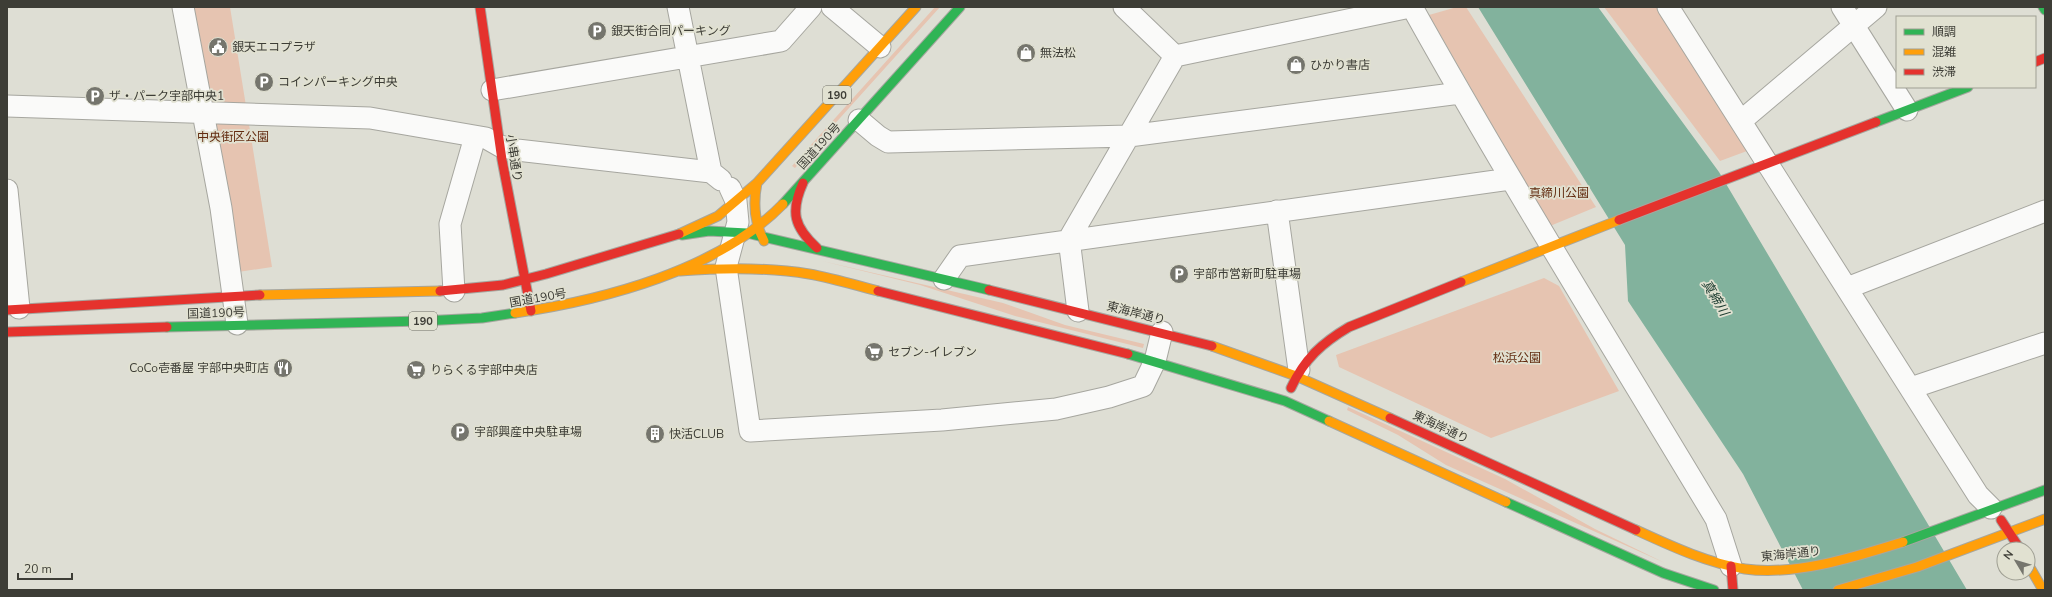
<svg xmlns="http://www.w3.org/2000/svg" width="2052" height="597" viewBox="0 0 2052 597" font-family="'Nunito Sans','Noto Sans JP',sans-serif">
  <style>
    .green { fill: #e6c4b1 }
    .water { fill: #82b29d }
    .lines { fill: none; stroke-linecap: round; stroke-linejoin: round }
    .street-casing { stroke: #a6a69f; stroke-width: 23 }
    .fast-casing { stroke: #a6a69f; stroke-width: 11 }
    .slow-casing { stroke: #a6a69f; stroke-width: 11 }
    .jam-casing { stroke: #a6a69f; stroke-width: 11 }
    .street { stroke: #fafaf9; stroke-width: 21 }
    .fast { stroke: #30b455; stroke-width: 9 }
    .slow { stroke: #ff9f0a; stroke-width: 9 }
    .jam { stroke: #e5322d; stroke-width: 9 }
    .labels { text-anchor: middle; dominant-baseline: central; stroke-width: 3.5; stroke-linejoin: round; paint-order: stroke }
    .shield { fill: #e1e1d1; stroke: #6e6e64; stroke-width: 1 }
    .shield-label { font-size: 11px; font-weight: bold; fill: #3d3d36 }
    .poi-label { font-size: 12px; fill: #3d3d36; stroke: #e1e1d1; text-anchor: start }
    .park-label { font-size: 12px; fill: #622b0f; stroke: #e1e1d1 }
    .street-label { font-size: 12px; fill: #3d3d36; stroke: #e1e1d1 }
    .water-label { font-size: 13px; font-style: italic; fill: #17382c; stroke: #e1e1d1 }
  </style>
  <rect width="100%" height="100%" fill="#deded4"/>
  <path class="green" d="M 194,7 L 230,7 L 272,267 L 238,272 Z
    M 935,7 L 940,7 L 795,168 L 792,166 Z
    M 1457,7 L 1466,7 L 1596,207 L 1550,226 L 1429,15 Z
    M 1604,7 L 1657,7 L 1747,151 L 1720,161 Z
    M 822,261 L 1003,303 L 1065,325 L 1144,344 L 1143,348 L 1015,316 L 920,285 Z
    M 1544,278 L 1559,286 L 1619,391 L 1491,438 L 1339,367 L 1336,355 Z
    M 1348,407 L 1505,479 L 1595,529 L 1665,563 L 1446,465 L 1398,435 L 1347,410 Z"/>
  <path class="water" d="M 1478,7 L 1598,7 L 1719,172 L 1967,590 L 1803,590 L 1743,474 L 1628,301 L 1625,245 Z"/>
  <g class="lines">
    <g class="street-casing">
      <path id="street" d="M 183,7 L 221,208 L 237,324
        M 678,7 L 711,172 L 721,180
        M 832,7 L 880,47
        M 1124,7 L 1175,56
        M 1412,7 C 1509,181 1614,349 1716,519 L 1731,566
        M 1668,7 L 1978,495 L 1991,508
        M 1842,7 L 1907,110
        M 492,90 L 781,41 L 811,7
        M 7,106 L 370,118 L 486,138 L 500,146 L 517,150 L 711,172
        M 859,120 L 878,136 L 888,142 L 1129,136 L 1460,93
        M 1741,121 L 1876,7
        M 730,188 L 736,201 L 738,222 L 726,267 L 750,431 L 942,420 L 1056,409 L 1109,397 L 1143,386 L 1155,361 L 1162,332
        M 7,190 L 19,308
        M 1277,211 L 1299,370
        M 944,279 L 960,256 L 1510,179
        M 1847,288 L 2045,211
        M 454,291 L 450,224 L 475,137
        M 1078,311 L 1069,239 L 1175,56 L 1410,7
        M 1911,388 L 2045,343"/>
    </g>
    <g class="fast-casing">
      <path id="fast" d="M 2043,7 L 2045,10
        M 1876,122 L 1968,87
        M 783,204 L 960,7
        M 682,235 L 709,231 L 747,233 L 989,290
        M 167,327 L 422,321 L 482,318 L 515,313
        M 1128,354 L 1285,401 L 1329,421
        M 1506,502 L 1663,573 L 1714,590
        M 1903,542 L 2045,490"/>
    </g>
    <g class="slow-casing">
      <path id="slow" d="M 757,183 C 753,203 754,222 764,241
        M 679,234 L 718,216 L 757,183 L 916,7
        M 680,271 C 723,268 767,267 809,274 C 832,278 855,285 878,291
        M 1461,282 L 1619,220
        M 260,295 L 440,291
        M 515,313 C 604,300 719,270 783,204
        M 1212,346 L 1296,376 L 1390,418
        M 1329,421 L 1506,502
        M 1636,530 C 1671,546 1707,563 1745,569 C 1796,576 1855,557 1903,542
        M 2028,564 L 2043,590
        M 1838,590 L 1917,567 L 2045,519"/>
    </g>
    <g class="jam-casing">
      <path id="jam" d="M 480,7 L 502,160 L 531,311
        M 2035,62 L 2045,58
        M 803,183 C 790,212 794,227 817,248
        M 1619,220 L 1876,122
        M 989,290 L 1212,346
        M 440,291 L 503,285 L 546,274 L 679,234
        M 878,291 L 1128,354
        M 7,310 L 260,295
        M 7,332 L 167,327
        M 1291,388 C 1304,359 1322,343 1349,327 L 1461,282
        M 1390,418 L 1636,530
        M 2001,520 L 2020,549
        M 1731,566 L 1733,590"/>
    </g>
    <use href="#street" class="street"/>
    <use href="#fast" class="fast"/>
    <use href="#slow" class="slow"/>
    <use href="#jam" class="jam"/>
  </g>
  <defs>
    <g id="parking-disc" transform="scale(1)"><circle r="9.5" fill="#75756d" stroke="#e1e1d1"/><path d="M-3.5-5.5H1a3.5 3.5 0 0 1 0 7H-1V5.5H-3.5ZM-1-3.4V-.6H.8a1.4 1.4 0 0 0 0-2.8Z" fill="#fff"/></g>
    <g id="civic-disc" transform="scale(1)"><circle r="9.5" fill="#75756d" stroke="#e1e1d1"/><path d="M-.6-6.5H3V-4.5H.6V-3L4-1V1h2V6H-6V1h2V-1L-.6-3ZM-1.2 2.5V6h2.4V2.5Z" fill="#fff"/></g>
    <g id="shop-disc" transform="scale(1)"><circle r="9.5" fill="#75756d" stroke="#e1e1d1"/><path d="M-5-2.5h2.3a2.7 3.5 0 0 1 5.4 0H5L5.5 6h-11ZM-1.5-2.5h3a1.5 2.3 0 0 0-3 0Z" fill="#fff"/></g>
    <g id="supermarket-disc" transform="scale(1)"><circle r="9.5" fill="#75756d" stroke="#e1e1d1"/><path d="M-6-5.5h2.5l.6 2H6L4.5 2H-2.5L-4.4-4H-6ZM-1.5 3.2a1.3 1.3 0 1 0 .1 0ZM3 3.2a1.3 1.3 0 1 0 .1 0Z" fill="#fff"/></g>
    <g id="restaurant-disc" transform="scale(1)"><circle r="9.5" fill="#75756d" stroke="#e1e1d1"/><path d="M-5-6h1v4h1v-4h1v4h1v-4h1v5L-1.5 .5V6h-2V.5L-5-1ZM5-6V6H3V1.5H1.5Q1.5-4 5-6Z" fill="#fff"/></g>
    <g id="building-disc" transform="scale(1)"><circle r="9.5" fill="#75756d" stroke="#e1e1d1"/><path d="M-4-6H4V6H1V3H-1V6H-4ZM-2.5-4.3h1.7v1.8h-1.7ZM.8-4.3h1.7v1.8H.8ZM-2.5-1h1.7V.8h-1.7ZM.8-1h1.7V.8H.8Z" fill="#fff"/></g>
  </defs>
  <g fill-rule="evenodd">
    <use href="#parking-disc" x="597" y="31"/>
    <use href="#civic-disc" x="218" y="47"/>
    <use href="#shop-disc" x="1026" y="53"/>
    <use href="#shop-disc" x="1296" y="65"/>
    <use href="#parking-disc" x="264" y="82"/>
    <use href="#parking-disc" x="95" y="96"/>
    <use href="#parking-disc" x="1179" y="274"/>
    <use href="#supermarket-disc" x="874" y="352"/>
    <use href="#restaurant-disc" x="283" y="368"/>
    <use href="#supermarket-disc" x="416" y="370"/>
    <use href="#parking-disc" x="460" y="432"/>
    <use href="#building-disc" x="655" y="434"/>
  </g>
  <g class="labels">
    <g class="shield">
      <rect x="823" y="86" width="28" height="18" rx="3"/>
      <rect x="409" y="312" width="28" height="18" rx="3"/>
    </g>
    <g class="shield-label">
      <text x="837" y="95">190</text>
      <text x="423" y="321">190</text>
    </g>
    <g class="poi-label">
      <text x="611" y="31">銀天街合同パーキング</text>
      <text x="232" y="47">銀天エコプラザ</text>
      <text x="1040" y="53">無法松</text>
      <text x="1310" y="65">ひかり書店</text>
      <text x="278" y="82">コインパーキング中央</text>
      <text x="109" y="96">ザ・パーク宇部中央1</text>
      <text x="1193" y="274">宇部市営新町駐車場</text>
      <text x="888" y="352">セブン-イレブン</text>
      <text x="269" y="368" text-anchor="end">CoCo壱番屋 宇部中央町店</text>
      <text x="430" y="370">りらくる宇部中央店</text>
      <text x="474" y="432">宇部興産中央駐車場</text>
      <text x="669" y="434">快活CLUB</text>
    </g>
    <g class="park-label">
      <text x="233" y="137">中央街区公園</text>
      <text x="1559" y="193">真締川公園</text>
      <text x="1517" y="358">松浜公園</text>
    </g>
    <g class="street-label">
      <text transform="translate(819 146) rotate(-48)">国道190号</text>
      <text transform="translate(514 158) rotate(81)">小串通り</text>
      <text transform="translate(538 298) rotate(-10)">国道190号</text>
      <text transform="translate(216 313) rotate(-2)">国道190号</text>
      <text transform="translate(1136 313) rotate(14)">東海岸通り</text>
      <text transform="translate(1441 427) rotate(25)">東海岸通り</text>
      <text transform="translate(1791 554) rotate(-6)">東海岸通り</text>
    </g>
    <g class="water-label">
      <text transform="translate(1715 298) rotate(59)">真締川</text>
    </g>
  </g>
  <rect width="2052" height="597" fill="none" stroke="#3d3d36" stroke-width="16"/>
  <rect x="1896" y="16" width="140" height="72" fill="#e1e1d1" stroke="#9f9f93"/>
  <rect x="1904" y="29" width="20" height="6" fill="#30b455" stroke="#9f9f93"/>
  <text x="1932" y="36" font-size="12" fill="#3d3d36">順調</text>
  <rect x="1904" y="49" width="20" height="6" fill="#ff9f0a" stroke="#9f9f93"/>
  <text x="1932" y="56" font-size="12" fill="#3d3d36">混雑</text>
  <rect x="1904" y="69" width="20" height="6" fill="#e5322d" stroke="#9f9f93"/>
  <text x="1932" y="76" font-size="12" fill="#3d3d36">渋滞</text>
  <g transform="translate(2016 561) rotate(308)"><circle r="19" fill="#e1e1d1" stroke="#9f9f93"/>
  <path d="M0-3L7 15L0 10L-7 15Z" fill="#75756d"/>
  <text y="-6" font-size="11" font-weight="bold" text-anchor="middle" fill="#3d3d36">N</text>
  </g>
  <path d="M18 573v6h54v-6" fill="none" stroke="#3d3d36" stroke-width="2"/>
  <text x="24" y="573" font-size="12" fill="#3d3d36" stroke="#e1e1d1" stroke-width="3" paint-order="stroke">20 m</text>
</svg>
